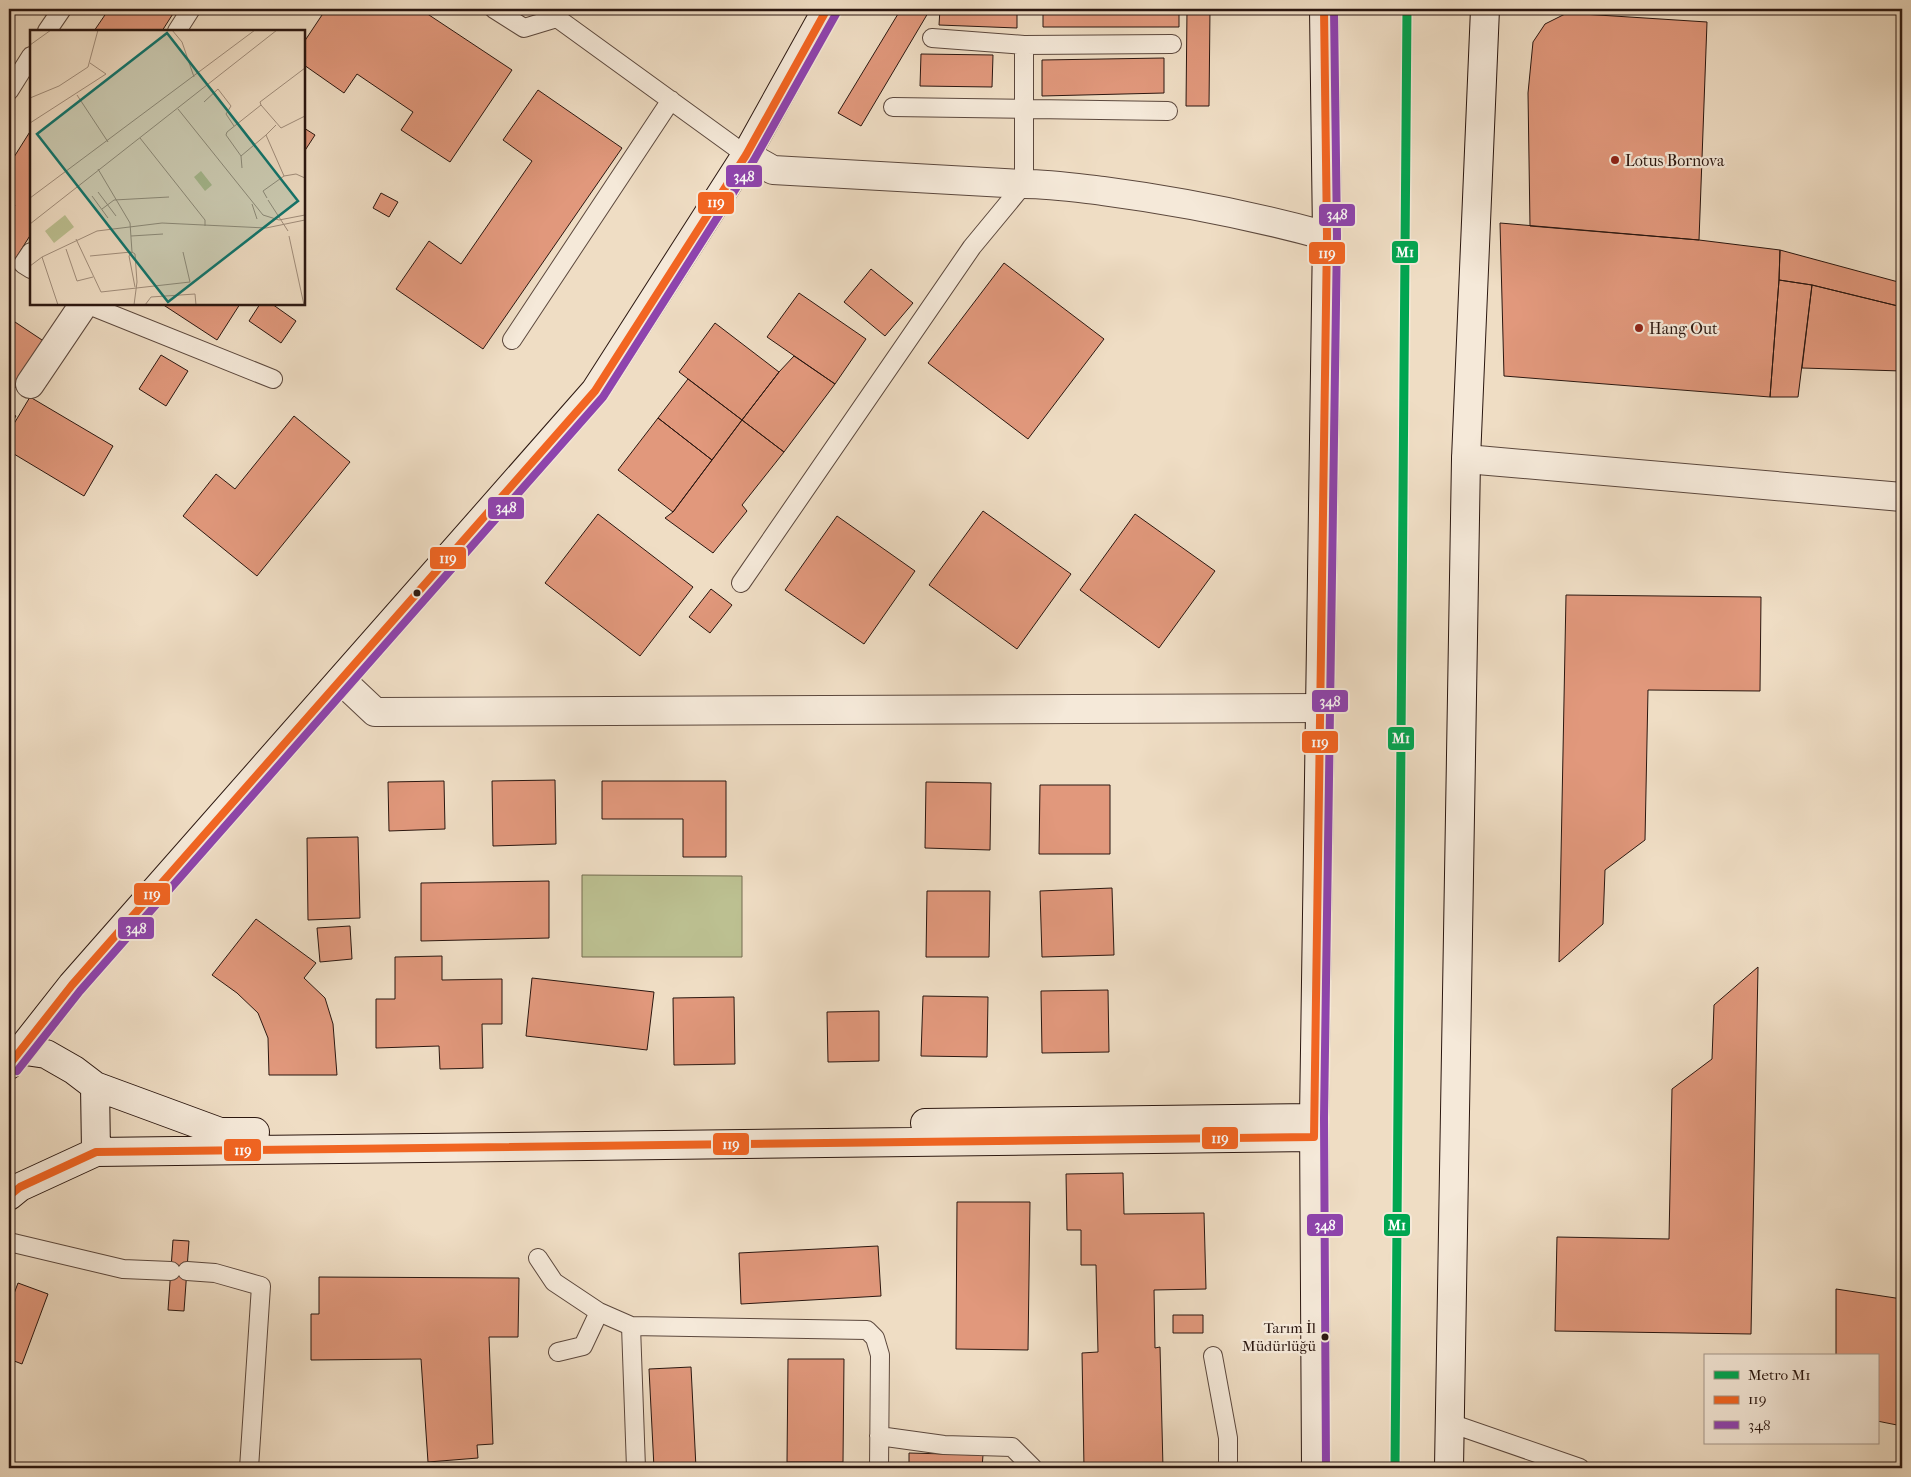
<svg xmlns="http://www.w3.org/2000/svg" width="1911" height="1477" viewBox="0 0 1911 1477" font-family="'IM FELL French Canon',serif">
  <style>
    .green { fill: #bcc091; stroke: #746c50 }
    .building { fill: #e1987c; stroke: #2b1710 }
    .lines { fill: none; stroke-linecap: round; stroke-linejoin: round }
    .lane-casing { stroke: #5c483d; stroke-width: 20 }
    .street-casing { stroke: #5c483d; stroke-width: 30 }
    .secondary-casing { stroke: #2b1710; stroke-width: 30 }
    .lane { stroke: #f5e9d9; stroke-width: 18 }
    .street { stroke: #f5e9d9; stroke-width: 28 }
    .secondary { stroke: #f5e9d9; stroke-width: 28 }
    .bus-1-casing { stroke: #f5e9d9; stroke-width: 11 }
    .bus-2-casing { stroke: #f5e9d9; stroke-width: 11 }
    .bus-1 { stroke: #f26522; stroke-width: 8 }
    .bus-2 { stroke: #8e44ad; stroke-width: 8 }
    .metro-1-casing { stroke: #f5e9d9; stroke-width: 12 }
    .metro-1 { stroke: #00a651; stroke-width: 9 }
    .poi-dot { fill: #8f2418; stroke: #f5e9d9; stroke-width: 2 }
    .bus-dot { fill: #2b1710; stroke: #f5e9d9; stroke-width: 2 }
    .labels { text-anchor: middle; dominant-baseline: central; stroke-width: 4.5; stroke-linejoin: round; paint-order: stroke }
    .bus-label { font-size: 15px; fill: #2b1710; stroke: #f5e9d9; text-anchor: end }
    .poi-label { font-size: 16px; fill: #2b1710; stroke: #f5e9d9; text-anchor: start }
    .inset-road { fill: none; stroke: #a18e7c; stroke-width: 1 }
    .view { fill: #0f766e; fill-opacity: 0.15; stroke: #0f766e; stroke-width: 2.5 }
    .inset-edge { fill: none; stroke: #2b1710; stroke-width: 2.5 }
    .line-badge { stroke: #f5e9d9; stroke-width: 2 }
    .badge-label { font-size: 14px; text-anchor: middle; font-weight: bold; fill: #fff }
  </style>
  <rect width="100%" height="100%" fill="#efddc4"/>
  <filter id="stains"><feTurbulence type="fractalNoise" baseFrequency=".004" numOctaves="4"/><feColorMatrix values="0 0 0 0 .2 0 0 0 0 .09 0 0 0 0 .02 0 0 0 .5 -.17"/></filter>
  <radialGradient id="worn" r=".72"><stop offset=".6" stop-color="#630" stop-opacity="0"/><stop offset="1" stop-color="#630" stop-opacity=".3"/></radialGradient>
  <path class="green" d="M 582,875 L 742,876 L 742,957 L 582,957 Z"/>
  <path class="building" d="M 109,9 L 176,9 L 162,31 L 94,31 Z
    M 326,9 L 420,9 L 512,70 L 450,162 L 401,130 L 413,112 L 357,74 L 344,93 L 304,65 L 304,42 Z
    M 901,9 L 921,9 L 928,13 L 861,126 L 838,113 Z
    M 940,9 L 1017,9 L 1017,28 L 939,25 Z
    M 1043,9 L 1179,9 L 1179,27 L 1043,27 Z
    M 1187,9 L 1210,9 L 1209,106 L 1186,106 Z
    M 1567,13 L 1707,22 L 1699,240 L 1530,226 L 1528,93 L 1533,42 L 1545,24 Z
    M 921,54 L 993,55 L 992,87 L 920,86 Z
    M 1164,58 L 1164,93 L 1042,96 L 1042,60 Z
    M 538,90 L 622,148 L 483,349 L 396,289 L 429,241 L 461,264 L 532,161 L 503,140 Z
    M 304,128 L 315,135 L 304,152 Z
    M 31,130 L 31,234 L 9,269 L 9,214 L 15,205 L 9,200 L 9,165 Z
    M 381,193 L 398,202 L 389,217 L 373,208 Z
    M 1500,223 L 1699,240 L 1780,250 L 1779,280 L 1770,397 L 1504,376 Z
    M 1780,250 L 1902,283 L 1902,307 L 1812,285 L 1779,280 Z
    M 1004,263 L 1104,339 L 1028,439 L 928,363 Z
    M 871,269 L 913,303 L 885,336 L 844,302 Z
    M 1779,280 L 1812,285 L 1798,397 L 1770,397 Z
    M 1812,285 L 1902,307 L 1902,371 L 1802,368 Z
    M 799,293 L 866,339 L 835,384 L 767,337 Z
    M 162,304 L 240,304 L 217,340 Z
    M 260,304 L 272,304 L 296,321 L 281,343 L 249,321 Z
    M 9,318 L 45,342 L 11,394 L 9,392 Z
    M 715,323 L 779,372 L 742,420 L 679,372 Z
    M 161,355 L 188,371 L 166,406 L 139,389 Z
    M 794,356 L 835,384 L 784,452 L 742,420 L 779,372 Z
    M 688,379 L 742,420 L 712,460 L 658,418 Z
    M 30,397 L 113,446 L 84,496 L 9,451 L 9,432 Z
    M 9,412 L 16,416 L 9,427 Z
    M 294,416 L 350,462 L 257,576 L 183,516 L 216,474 L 235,489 Z
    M 658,418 L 712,460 L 673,512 L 618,470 Z
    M 742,420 L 784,452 L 742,505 L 747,511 L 713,553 L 665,518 L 673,512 Z
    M 983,511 L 1071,574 L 1017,649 L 929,585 Z
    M 598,514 L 693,587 L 640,656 L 545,583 Z
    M 1135,514 L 1215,571 L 1159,648 L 1080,590 Z
    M 837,516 L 915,571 L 864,644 L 785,590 Z
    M 711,589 L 732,605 L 710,633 L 689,617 Z
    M 1566,595 L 1761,597 L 1760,691 L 1648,690 L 1645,840 L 1605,870 L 1603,924 L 1559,962 Z
    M 555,780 L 556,844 L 493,846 L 492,781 Z
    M 444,781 L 445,829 L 389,831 L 388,782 Z
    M 602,781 L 726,781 L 726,857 L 683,857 L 683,819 L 602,819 Z
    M 926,782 L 991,783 L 990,850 L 925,848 Z
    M 1040,785 L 1110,785 L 1110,854 L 1039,854 Z
    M 358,837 L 360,918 L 308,920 L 307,838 Z
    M 549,881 L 549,938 L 421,941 L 421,883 Z
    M 1112,888 L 1114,955 L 1042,957 L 1040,891 Z
    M 927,891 L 990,891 L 989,957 L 926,957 Z
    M 256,919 L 316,963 L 304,978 L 325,998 L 333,1024 L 337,1075 L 269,1075 L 268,1038 L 258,1013 L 237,993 L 212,975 Z
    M 350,926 L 352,959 L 320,962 L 317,928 Z
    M 442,956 L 442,980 L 502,979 L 502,1024 L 482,1024 L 483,1068 L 440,1069 L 439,1046 L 376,1048 L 376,999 L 395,999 L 395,957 Z
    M 1758,967 L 1751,1334 L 1555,1331 L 1557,1237 L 1669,1239 L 1672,1089 L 1712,1059 L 1714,1005 Z
    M 532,978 L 654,992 L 647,1050 L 526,1036 Z
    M 1108,990 L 1109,1052 L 1042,1053 L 1041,991 Z
    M 923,996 L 988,997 L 987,1057 L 921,1056 Z
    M 734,997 L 735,1064 L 674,1065 L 673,998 Z
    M 879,1011 L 879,1061 L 828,1062 L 827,1012 Z
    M 1123,1173 L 1124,1214 L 1204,1213 L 1206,1289 L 1154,1290 L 1155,1348 L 1160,1347 L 1163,1468 L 1084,1468 L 1082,1353 L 1098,1352 L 1096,1265 L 1081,1265 L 1081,1230 L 1067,1230 L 1066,1174 Z
    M 957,1202 L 1030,1202 L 1028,1350 L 956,1349 Z
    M 173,1240 L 189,1241 L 184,1311 L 168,1310 Z
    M 878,1246 L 881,1296 L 741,1304 L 739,1253 Z
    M 319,1277 L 519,1278 L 518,1337 L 489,1337 L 493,1444 L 477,1445 L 478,1458 L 428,1462 L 421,1359 L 311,1360 L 311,1314 L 319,1314 Z
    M 18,1283 L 48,1294 L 22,1364 L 9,1359 L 9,1307 Z
    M 1836,1289 L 1902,1299 L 1902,1426 L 1877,1421 L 1877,1356 L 1836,1356 Z
    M 1173,1315 L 1203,1315 L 1203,1333 L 1173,1333 Z
    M 788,1359 L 844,1359 L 843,1462 L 787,1462 Z
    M 691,1367 L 696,1468 L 654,1468 L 649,1369 Z
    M 909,1453 L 983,1455 L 982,1468 L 909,1468 Z"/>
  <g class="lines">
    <g class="lane-casing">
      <path id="lane" d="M 494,9 L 524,28 L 557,18
        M 555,9 L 557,18 L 746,155
        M 47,31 L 62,9
        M 177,31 L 191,9
        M 932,38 L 1024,45 L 1172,44
        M 9,91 L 31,56
        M 893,107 L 1168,111
        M 31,252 L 23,264 L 31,269
        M 86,304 L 273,379
        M 512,340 L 671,100
        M 741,583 L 972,247 L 1024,184 L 1024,45
        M 9,1242 L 123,1269 L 171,1271
        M 538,1258 L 554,1282 L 599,1312 L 631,1326 L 867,1330 L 875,1338 L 880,1355 L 879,1468
        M 187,1271 L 215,1273 L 261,1286 L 249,1468
        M 631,1326 L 636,1468
        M 558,1352 L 583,1346 L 599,1312
        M 1213,1356 L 1228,1438 L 1228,1468
        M 1450,1423 L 1580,1468
        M 879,1436 L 944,1445 L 1012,1447 L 1033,1468"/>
    </g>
    <g class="street-casing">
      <path id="street" d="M 746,155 L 773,170 L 1024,184 C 1051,184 1077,188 1103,191 C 1179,201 1254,216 1327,236
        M 30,384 L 84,304
        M 1466,459 L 1902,497
        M 341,680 L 375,712 L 1320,708"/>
    </g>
    <g class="secondary-casing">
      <path id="secondary" d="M 19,1050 L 46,1054 L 74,1070 L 95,1086 L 96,1152
        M 9,1065 L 72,985 L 595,391 L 746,155 L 827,9
        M 95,1086 L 220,1132 L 255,1132
        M 925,1123 L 1314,1118
        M 9,1196 L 20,1187 L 96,1152 L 1314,1137
        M 1316,1468 L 1314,1118 L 1327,236 L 1324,9
        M 1449,1468 L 1466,459 L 1485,9"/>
    </g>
    <use href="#lane" class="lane"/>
    <use href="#street" class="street"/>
    <use href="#secondary" class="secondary"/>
    <g class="bus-1-casing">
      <path id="bus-1" d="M 9,1065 L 72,985 L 595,391 L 746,155 L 827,9
        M 9,1196 L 20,1187 L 96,1152 L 1314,1137 L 1327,236 L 1324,9"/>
    </g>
    <g class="bus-2-casing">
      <path id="bus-2" d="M 17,1071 L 80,991 L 603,397 L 754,160 L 836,14
        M 1326,1468 L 1324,1118 L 1337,236 L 1334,9"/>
    </g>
    <use href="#bus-1" class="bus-1"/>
    <use href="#bus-2" class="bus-2"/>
    <g class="metro-1-casing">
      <path id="metro-1" d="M 1395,1468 L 1407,9"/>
    </g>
    <use href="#metro-1" class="metro-1"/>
  </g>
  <g class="poi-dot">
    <circle cx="1615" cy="160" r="5"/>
    <circle cx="1639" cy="328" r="5"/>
  </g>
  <g class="bus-dot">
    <circle cx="417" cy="593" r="4.5"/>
    <circle cx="1325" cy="1337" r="4.5"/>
  </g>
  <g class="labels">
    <g class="bus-label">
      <text x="1316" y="1328">Tarım İl<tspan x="1316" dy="18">Müdürlüğü</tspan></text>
    </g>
    <g class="poi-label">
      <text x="1625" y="160">Lotus Bornova</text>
      <text x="1649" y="328">Hang Out</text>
    </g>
  </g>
  <g transform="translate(30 30)">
    <rect width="275" height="275" fill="#efddc4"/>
    <path d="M 171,141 L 182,155 L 175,161 L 164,147 ZM 35,185 L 44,197 L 24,213 L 15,201 Z" fill="#bcc091"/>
    <path class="inset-road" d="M 142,0 L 152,12 L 164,47M 0,15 L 21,0M 47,65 L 78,112M 0,68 L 29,56 L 58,37 L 68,0M 174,72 L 188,59 L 201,76 L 196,84 L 204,96M 231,75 L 230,72 L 275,38M 148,79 L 233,185 L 249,190 L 275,185M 0,93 L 76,44 L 60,33M 246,95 L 236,105 L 254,146M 110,108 L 175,190 L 175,196M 211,126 L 236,105M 212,138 L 211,126 L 196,105 L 197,102 L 231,75 L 251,98 L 275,86M 68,139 L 100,193 L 102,222 L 99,226 L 105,257M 68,162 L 86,186M 62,166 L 78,188M 0,168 L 225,0M 237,168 L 233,161 L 254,146 L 266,144 L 275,148M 238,170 L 258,201M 222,174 L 227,189M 72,179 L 84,170 L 139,167M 0,194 L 247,0M 101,206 L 133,204M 259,206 L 274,275M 46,209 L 71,262 L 160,252 L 153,222M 36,219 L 47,251 L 63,247M 102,222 L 105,224 L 107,252 L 104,275M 60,226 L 101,222M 12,227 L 28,275M 0,236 L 12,227 L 67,201 L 132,193 L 236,198 L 275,190M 115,275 L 121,267 L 165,264 L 166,275"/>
    <path class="view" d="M 137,3 L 268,171 L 138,272 L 7,104 Z"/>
    <rect width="275" height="275" class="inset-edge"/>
  </g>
  <g class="line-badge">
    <rect x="725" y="164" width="38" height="24" rx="5" fill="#8e44ad"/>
    <rect x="697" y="191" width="38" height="24" rx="5" fill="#f26522"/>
    <rect x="1318" y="203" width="38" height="24" rx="5" fill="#8e44ad"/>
    <rect x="1391" y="240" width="28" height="24" rx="5" fill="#00a651"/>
    <rect x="1308" y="241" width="38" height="24" rx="5" fill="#f26522"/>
    <rect x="487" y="496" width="38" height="24" rx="5" fill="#8e44ad"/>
    <rect x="429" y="546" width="38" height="24" rx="5" fill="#f26522"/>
    <rect x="1311" y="689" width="38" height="24" rx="5" fill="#8e44ad"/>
    <rect x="1387" y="726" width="28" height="25" rx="5" fill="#00a651"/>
    <rect x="1301" y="730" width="38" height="24" rx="5" fill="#f26522"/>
    <rect x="133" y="882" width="38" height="24" rx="5" fill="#f26522"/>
    <rect x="117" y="916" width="38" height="24" rx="5" fill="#8e44ad"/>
    <rect x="1201" y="1126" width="38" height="24" rx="5" fill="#f26522"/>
    <rect x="712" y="1132" width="38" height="24" rx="5" fill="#f26522"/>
    <rect x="223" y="1138" width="39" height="24" rx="5" fill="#f26522"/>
    <rect x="1306" y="1213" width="38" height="24" rx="5" fill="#8e44ad"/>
    <rect x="1383" y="1213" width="28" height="24" rx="5" fill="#00a651"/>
  </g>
  <g class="badge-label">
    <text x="744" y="181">348</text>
    <text x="716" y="207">119</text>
    <text x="1337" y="219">348</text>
    <text x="1405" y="257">M1</text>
    <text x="1327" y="258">119</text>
    <text x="506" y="512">348</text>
    <text x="448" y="563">119</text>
    <text x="1330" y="706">348</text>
    <text x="1401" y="743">M1</text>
    <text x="1320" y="747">119</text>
    <text x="152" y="899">119</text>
    <text x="136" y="933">348</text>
    <text x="1220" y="1143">119</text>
    <text x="731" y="1149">119</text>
    <text x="243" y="1155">119</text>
    <text x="1325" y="1230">348</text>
    <text x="1397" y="1230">M1</text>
  </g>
  <rect width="1911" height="1477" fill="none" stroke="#efddc4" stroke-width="30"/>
  <rect x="10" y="10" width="1891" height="1457" fill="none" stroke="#2b1710" stroke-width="2.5"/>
  <rect x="15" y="15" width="1881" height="1447" fill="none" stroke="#2b1710"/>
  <rect x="1704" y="1354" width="175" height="90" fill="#f5e9d9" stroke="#a49589"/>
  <rect x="1714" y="1371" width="25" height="8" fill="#00a651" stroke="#a49589"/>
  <text x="1748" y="1380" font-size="15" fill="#2b1710">Metro M1</text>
  <rect x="1714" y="1396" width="25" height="8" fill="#f26522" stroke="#a49589"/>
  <text x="1748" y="1404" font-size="15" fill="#2b1710">119</text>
  <rect x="1714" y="1421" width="25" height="8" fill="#8e44ad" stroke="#a49589"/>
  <text x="1748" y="1430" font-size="15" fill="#2b1710">348</text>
  <rect width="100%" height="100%" filter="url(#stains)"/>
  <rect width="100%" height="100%" fill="url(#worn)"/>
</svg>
